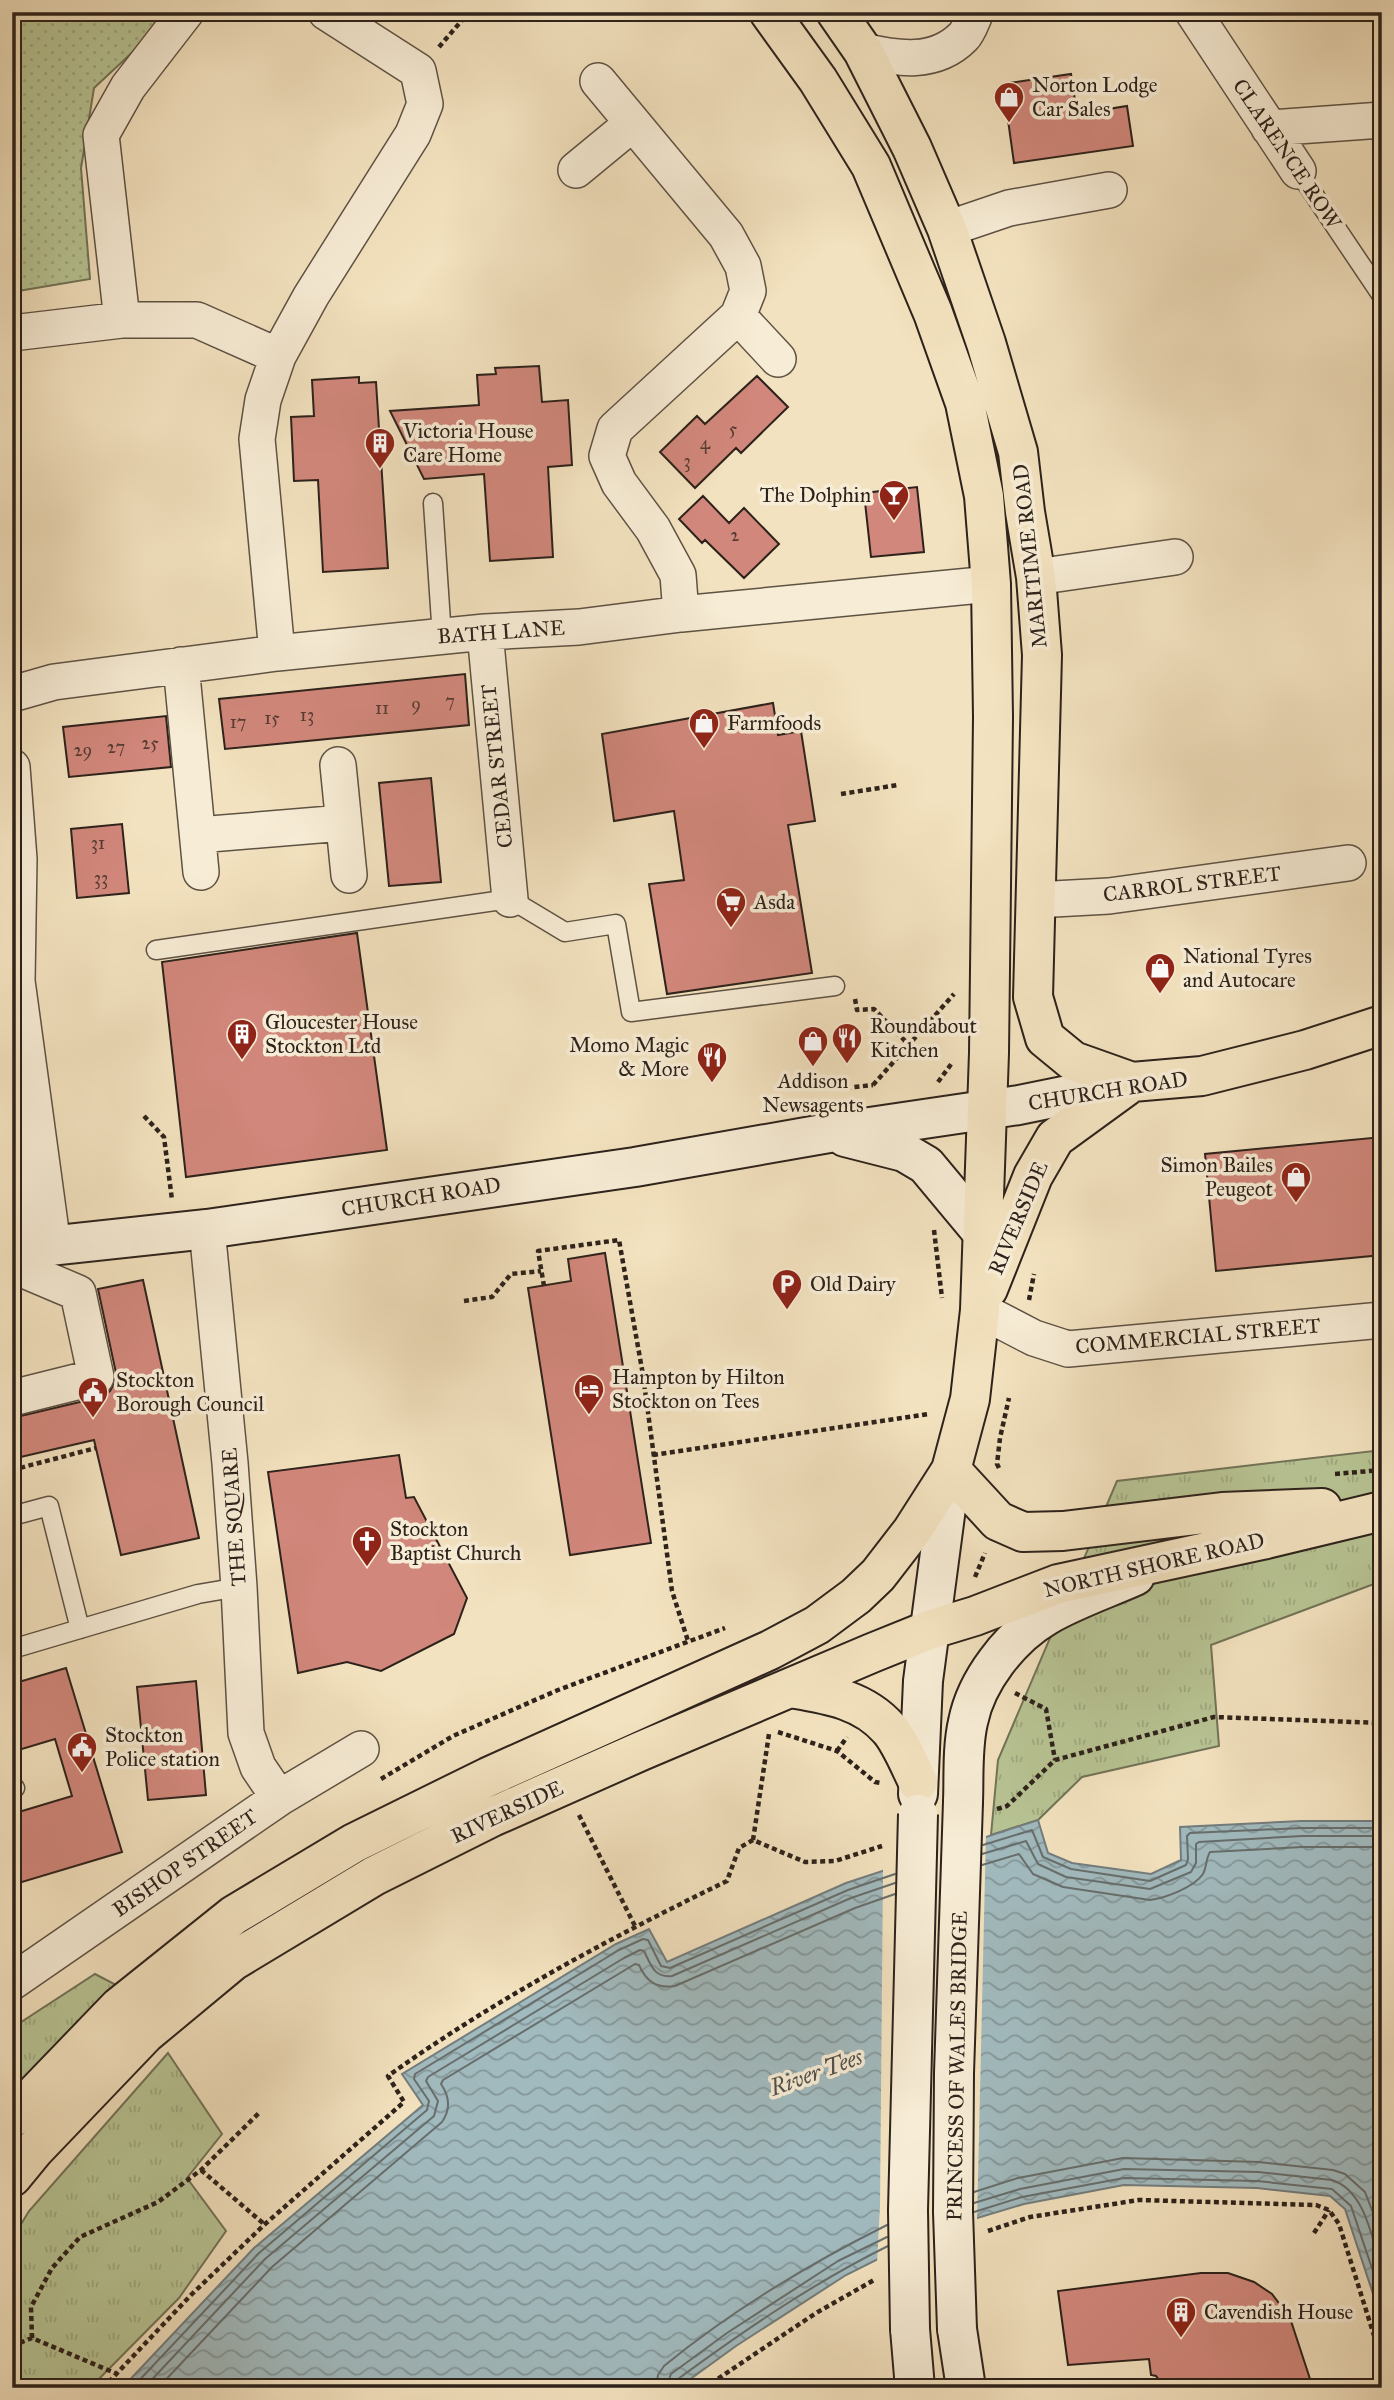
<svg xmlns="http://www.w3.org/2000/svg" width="1394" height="2400" viewBox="0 0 1394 2400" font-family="'IM FELL Great Primer',serif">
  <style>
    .grass { fill: url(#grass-tufts); stroke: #727358; stroke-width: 2 }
    .park { fill: url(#park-dots); stroke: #727358; stroke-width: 2 }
    .water { fill: url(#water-waves); stroke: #737d7d; stroke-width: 2 }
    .pier { fill: #f3e2bf }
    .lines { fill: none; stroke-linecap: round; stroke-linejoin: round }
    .shore { stroke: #676e6c; stroke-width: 2 }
    .building { fill: #d1877b; stroke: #2d221b; stroke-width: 2 }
    .lane-casing { stroke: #5e5244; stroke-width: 21 }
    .street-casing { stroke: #5e5244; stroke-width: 38 }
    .secondary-casing { stroke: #2d221b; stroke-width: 42 }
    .primary-casing { stroke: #2d221b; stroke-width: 42 }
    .path { stroke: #2d221b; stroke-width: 4.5; stroke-dasharray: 5 3.5; stroke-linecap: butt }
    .lane { stroke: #f7ecd5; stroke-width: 18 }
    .street { stroke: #f7ecd5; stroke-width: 35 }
    .secondary { stroke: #f7ecd5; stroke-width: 38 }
    .primary { stroke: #f3e2bf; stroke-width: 38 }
    .secondary-bridge-casing { stroke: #2d221b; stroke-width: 42; stroke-linecap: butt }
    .secondary-bridge { stroke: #f7ecd5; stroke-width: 38 }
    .labels { text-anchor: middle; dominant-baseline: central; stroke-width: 7; stroke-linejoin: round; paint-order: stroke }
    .number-label { font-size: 18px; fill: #563b33 }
    .poi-label { font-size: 21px; fill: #2d221b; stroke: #f7ecd5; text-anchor: start }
    .street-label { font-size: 21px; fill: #2d221b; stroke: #f7ecd5 }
    .water-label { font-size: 23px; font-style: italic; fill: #50504c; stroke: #f7ecd5 }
  </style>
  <defs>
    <pattern id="grass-tufts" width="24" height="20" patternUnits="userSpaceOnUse" patternTransform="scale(1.75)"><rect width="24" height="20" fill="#b8c494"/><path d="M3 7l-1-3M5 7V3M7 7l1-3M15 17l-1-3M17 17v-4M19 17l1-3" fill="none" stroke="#9ea87f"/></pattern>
    <pattern id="park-dots" width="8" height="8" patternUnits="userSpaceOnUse" patternTransform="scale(1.75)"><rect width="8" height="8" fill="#b8c494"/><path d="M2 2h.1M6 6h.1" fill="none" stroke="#9ea87f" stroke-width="1.8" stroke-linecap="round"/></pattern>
    <pattern id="water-waves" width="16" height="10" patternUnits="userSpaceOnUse" patternTransform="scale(1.75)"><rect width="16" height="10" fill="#a1babe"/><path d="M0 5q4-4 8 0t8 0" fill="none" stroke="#84979a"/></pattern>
  </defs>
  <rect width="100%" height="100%" fill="#f3e2bf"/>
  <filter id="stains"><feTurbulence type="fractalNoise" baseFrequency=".00286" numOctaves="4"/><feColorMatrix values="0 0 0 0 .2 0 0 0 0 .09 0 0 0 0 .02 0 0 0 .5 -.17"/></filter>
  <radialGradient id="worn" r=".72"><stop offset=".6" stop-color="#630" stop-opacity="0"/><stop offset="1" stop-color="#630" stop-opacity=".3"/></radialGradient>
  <path class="grass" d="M 1382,1450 L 1382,1581 L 1211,1645 L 1219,1746 L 1082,1777 L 1038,1820 L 991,1835 L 998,1760 L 1117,1481 Z
    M 95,1974 L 120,1987 L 12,2100 L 12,2028 Z
    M 168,2053 L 222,2134 L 187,2178 L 226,2231 L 179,2298 L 90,2388 L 12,2388 L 12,2239 L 29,2211 Z"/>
  <path class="park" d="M 12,12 L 164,12 L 138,47 L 94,88 L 81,168 L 90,279 L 12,292 Z"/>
  <path class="water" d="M 1038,1820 L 1048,1853 L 1072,1863 L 1151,1874 L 1181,1860 L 1180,1827 L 1301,1821 L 1382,1821 L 1382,2321 L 1345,2209 L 1330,2196 L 1257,2188 L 1124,2185 L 1024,2204 L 934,2231 L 846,2275 L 736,2346 L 678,2388 L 122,2388 L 254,2248 L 423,2105 L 402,2074 L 616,1944 L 649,1929 L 667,1962 L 846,1883 Z"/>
  <path class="pier" d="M 986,1833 L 977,2222 L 935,2235 L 877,2263 L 880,2206 L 883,1867 Z"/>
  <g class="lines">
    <path class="shore" d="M 983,1845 L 1032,1830 L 1043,1857 L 1071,1869 L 1150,1881 L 1186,1865 L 1188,1859 L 1187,1836 L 1190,1833 L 1302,1828 L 1382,1828
      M 982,1854 L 1026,1841 L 1038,1864 L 1066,1877 L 1150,1889 L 1191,1872 L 1196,1863 L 1196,1844 L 1199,1842 L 1302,1836 L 1382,1836
      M 982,1865 L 1019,1854 L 1033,1874 L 1063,1887 L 1150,1900 C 1166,1898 1194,1887 1203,1874 C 1207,1866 1206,1858 1210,1852 L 1302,1847 L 1382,1847
      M 974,2192 L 1018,2178 L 1123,2158 L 1259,2162 L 1333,2170 L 1345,2174 L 1365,2192 L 1382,2236
      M 974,2203 L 1020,2189 L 1124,2169 L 1258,2172 L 1332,2180 C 1366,2191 1372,2240 1382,2270
      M 974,2212 L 1022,2197 L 1124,2178 L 1257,2181 L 1332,2189 L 1351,2206 L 1382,2298
      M 132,2388 L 259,2253 L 427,2110 L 429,2101 L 414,2079 L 415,2074 L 619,1950 L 643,1939 L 648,1940 L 661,1966 L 670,1968 L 848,1890 L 895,1874
      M 144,2388 L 265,2259 L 434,2116 L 438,2101 L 426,2081 L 428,2077 L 624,1958 L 640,1950 L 644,1951 C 651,1965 654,1978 672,1976 L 851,1898 L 895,1883
      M 158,2388 L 272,2267 L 442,2122 C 451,2109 450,2097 441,2084 L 443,2080 L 635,1964 L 639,1965 C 646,1981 656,1989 675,1986 L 855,1908 L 895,1894
      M 656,2388 L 658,2375 L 664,2366 C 730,2312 811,2263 887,2225
      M 666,2388 L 671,2374 L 727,2333 L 838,2261 L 887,2237
      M 675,2388 L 678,2379 C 745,2330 813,2283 888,2246"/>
  </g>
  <path class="building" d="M 1071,74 L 1077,114 L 1127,106 L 1133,146 L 1014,163 L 1003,84 Z
    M 539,366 L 542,402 L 568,400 L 572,465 L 548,467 L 553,557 L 490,561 L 484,474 L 424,479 L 390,411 L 479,405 L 477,375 L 496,374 L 495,368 Z
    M 757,376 L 788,407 L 741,453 L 736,448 L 695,488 L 660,452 L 697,416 L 705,424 Z
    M 359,377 L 359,383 L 376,382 L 388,568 L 323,572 L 318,480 L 294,481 L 291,417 L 314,416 L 312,380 Z
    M 917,487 L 924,552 L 871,557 L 864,493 Z
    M 703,496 L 729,523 L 744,508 L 779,544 L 744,578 L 705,540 L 702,543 L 679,519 Z
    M 465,674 L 469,725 L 225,749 L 219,699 Z
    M 773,703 L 778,735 L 801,731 L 815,821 L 788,825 L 812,973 L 667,994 L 649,884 L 684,880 L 674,811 L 614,821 L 602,734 Z
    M 166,716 L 171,767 L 69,777 L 63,727 Z
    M 431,778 L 441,882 L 389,886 L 379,783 Z
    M 122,824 L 129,893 L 77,898 L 71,829 Z
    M 357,933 L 387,1150 L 186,1177 L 162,962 Z
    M 1382,1137 L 1382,1255 L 1216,1271 L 1205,1154 Z
    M 605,1253 L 651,1543 L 570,1555 L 528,1288 L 571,1281 L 568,1259 Z
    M 143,1280 L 199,1538 L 121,1555 L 94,1440 L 12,1459 L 12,1418 L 101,1397 L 110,1391 L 115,1382 L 116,1373 L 98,1289 Z
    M 399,1455 L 406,1498 L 414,1497 L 467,1598 L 454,1634 L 381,1671 L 347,1662 L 298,1673 L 268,1472 Z
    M 66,1668 L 122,1852 L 12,1885 L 12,1814 L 72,1796 L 55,1739 L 12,1752 L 12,1684 Z
    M 196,1681 L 206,1795 L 148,1800 L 137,1687 Z
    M 1201,2273 L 1228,2273 L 1254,2282 L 1272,2294 L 1290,2318 L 1313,2388 L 1165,2388 L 1156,2376 L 1151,2375 L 1149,2359 L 1068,2365 L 1058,2291 Z"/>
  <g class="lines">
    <g class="lane-casing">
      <path id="lane" d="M 1298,171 L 1382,296
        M 433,503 L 442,637
        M 156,950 L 510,899 L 565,932 L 616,924 L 631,1012 L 835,986
        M 12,1516 L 49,1506 L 80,1629
        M 12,1649 L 198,1594 L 239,1587
        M 12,1789 L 15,1788"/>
    </g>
    <g class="street-casing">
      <path id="street" d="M 1193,12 L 1298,171
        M 863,51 C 898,59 935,65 963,37 C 969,31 972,20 976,12
        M 598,81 L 726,235 L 743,266 L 748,291 L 738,316 L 615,429 L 607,456 L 619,483 L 653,529 L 678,575 L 681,614
        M 1269,128 L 1382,120
        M 576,170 L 633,123
        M 947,229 L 1009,208 L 1109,190
        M 738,316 L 778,359
        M 122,320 L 101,135 L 128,87 L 186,12
        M 12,333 L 122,320 L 197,320 L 278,356
        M 1036,577 L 1175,557
        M 485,632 L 510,899
        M 277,653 L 257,439 L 263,400 L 278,356 L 311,296 L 413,134 L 425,104 L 418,71 L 326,12
        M 181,665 L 201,872
        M 12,694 L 54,682 L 277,653 L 485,632 L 579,627 L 681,614 L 991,584
        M 338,765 L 349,875
        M 12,767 L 19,859 L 17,981 L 53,1246
        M 198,835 L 343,823
        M 1035,900 L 1109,896 L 1348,863
        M 12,1147 L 28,1142 C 32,1177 43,1207 12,1232
        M 207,1229 L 230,1463 L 239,1587 L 246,1733 L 258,1767 L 279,1798
        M 12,1265 L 78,1293 L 96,1377 L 12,1398
        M 980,1310 L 1034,1338 L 1068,1349 L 1382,1320
        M 12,1982 L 279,1798 L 361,1749"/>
    </g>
    <g class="secondary-casing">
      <path id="secondary" d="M 845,1137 L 904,1152 L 926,1165 L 981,1231
        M 12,1250 L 207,1229 L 635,1167 L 829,1133 L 1019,1105 L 1132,1082
        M 918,1794 L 923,1681 L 951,1470
        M 963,1802 C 964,1776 962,1748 968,1722 C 976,1681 1010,1637 1046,1616 C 1073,1600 1106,1589 1135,1576
        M 910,2329 L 915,2388
        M 957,2329 L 966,2388"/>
    </g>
    <g class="primary-casing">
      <path id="primary" d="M 836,12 L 863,51 L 912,148 L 947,229 L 986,343 L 1018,452 L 1025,512 L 1036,577 L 1042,655 L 1033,997 L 1045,1038 L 1073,1061 L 1132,1082 L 1202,1076 L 1305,1050 L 1382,1025
        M 988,1289 L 1033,1176 L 1055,1138 L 1132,1082
        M 951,1470 L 998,1521 L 1023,1532 L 1063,1531 L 1222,1512 L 1322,1508
        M 790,1688 C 826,1694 863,1699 889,1729 C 900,1741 910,1766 918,1782
        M 12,2118 L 119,2007 L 234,1915 L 354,1843 L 488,1777 L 770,1650 L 817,1625 L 856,1596 L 878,1575 L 912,1531 L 951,1470 L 970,1399 L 980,1310 L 989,1053 L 993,717 L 991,584 L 984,496 L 965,403 L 933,313 L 871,166 L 818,80 L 769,12
        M 12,2177 L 35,2149 L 145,2034 L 233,1961 L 374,1876 L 492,1817 L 641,1751 L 872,1653 L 929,1630 L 975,1616 L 1058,1584 L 1262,1540 L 1382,1511"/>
    </g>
    <path class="path" d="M 439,47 L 469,12
      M 841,794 L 898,785
      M 855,999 L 857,1010 L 874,1009 L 910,1046
      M 938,1082 L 952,1063
      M 873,1085 L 954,994
      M 846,1088 L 873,1085
      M 144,1116 L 164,1137 L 172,1200
      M 934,1230 L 942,1298
      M 544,1286 L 538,1251 L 619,1240 L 643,1375 L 672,1591 L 688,1641
      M 1029,1300 L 1034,1274
      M 464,1301 L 492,1297 L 511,1274 L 541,1271
      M 653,1455 L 929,1414
      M 999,1468 L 997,1464 L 1000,1438 L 1009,1398
      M 12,1470 L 96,1448
      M 1335,1474 L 1382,1470
      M 975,1577 L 985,1553
      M 1015,1693 L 1046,1709 L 1055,1760
      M 778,1732 L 837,1751 L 875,1782 L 881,1783
      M 837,1751 L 847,1737
      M 381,1779 L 453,1736 L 558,1690 L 725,1628
      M 997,1809 L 1007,1806 L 1055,1760 L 1214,1717 L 1382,1723
      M 579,1815 L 635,1926
      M 753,1840 L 769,1734
      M 201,2170 L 264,2224
      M 988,2231 L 1030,2217 L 1139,2200 L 1316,2205 L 1329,2210 L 1339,2224 L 1382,2361
      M 1314,2233 L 1329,2210
      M 32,2338 L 31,2307 L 52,2268 L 80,2237 L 158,2202 L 201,2170 L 260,2112
      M 12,2346 L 32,2338 L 115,2373
      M 103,2388 L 191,2295 L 264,2225 L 404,2102 L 388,2076 C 494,2000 610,1938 727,1881 L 739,1848 L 753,1840 L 805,1862 L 835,1861 L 882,1846
      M 704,2388 L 816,2313 L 874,2280"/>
    <use href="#lane" class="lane"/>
    <use href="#street" class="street"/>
    <use href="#secondary" class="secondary"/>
    <use href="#primary" class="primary"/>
    <g class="secondary-bridge-casing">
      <path id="secondary-bridge" d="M 910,2329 L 908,2210 L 918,1814
        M 957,2329 L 953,2212 L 954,2073 L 963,1802"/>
    </g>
    <use href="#secondary-bridge" class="secondary-bridge"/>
  </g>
  <defs>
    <g id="shop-pin" transform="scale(1.575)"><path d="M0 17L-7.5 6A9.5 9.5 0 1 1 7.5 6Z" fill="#8f2418" stroke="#f7ecd5"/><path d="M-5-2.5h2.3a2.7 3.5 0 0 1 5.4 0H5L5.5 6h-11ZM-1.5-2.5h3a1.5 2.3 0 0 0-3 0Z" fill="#fff"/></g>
    <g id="building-pin" transform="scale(1.575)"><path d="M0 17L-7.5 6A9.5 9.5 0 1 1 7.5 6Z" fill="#8f2418" stroke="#f7ecd5"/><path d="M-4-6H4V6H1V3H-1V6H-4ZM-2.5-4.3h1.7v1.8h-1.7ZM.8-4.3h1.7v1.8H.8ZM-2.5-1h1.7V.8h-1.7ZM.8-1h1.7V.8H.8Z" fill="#fff"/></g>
    <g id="bar-pin" transform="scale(1.575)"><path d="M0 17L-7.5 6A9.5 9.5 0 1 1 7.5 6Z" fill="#8f2418" stroke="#f7ecd5"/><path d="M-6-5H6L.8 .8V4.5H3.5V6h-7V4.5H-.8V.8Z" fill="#fff"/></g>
    <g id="supermarket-pin" transform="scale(1.575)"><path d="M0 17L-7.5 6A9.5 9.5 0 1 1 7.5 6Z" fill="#8f2418" stroke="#f7ecd5"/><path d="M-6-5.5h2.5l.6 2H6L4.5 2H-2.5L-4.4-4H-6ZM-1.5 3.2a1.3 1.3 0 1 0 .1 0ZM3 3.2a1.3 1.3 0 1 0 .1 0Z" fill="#fff"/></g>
    <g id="restaurant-pin" transform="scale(1.575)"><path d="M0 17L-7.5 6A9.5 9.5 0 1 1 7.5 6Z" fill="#8f2418" stroke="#f7ecd5"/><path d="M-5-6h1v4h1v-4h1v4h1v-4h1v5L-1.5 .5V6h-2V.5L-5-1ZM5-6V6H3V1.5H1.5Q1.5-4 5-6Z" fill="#fff"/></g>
    <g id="parking-pin" transform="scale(1.575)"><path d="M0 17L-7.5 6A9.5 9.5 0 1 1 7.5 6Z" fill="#8f2418" stroke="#f7ecd5"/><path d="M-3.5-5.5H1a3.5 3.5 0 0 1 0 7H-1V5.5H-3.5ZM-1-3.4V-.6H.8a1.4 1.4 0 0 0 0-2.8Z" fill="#fff"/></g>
    <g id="hotel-pin" transform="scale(1.575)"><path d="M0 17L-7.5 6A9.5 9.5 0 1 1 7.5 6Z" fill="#8f2418" stroke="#f7ecd5"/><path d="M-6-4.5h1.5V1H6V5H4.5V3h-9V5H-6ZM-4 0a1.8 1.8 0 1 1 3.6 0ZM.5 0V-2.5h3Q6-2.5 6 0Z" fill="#fff"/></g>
    <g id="civic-pin" transform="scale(1.575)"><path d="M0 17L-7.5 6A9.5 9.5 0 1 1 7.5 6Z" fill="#8f2418" stroke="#f7ecd5"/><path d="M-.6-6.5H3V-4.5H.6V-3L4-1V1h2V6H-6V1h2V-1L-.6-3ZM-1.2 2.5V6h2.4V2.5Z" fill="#fff"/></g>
    <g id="church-pin" transform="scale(1.575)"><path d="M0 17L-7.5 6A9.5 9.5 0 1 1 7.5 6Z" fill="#8f2418" stroke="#f7ecd5"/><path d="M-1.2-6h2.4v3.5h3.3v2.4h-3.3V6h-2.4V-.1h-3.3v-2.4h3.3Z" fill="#fff"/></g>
  </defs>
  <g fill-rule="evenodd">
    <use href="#shop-pin" x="1009" y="97"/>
    <use href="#building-pin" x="380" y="443"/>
    <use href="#bar-pin" x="894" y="495"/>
    <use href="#shop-pin" x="704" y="723"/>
    <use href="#supermarket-pin" x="731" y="902"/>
    <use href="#shop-pin" x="1160" y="968"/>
    <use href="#building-pin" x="242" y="1034"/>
    <use href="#restaurant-pin" x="847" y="1038"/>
    <use href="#shop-pin" x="813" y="1041"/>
    <use href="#restaurant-pin" x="712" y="1057"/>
    <use href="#shop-pin" x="1296" y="1177"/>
    <use href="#parking-pin" x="787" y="1284"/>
    <use href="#hotel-pin" x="589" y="1389"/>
    <use href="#civic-pin" x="93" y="1392"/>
    <use href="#church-pin" x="367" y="1541"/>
    <use href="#civic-pin" x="82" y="1747"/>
    <use href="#building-pin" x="1181" y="2312"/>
  </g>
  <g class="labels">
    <g class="number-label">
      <text x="733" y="429">5</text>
      <text x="705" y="443">4</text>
      <text x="687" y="461">3</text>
      <text x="735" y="535">2</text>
      <text x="450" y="701">7</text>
      <text x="416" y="704">9</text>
      <text x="382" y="708">11</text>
      <text x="307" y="715">13</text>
      <text x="272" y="718">15</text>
      <text x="238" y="722">17</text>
      <text x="150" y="743">25</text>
      <text x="116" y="747">27</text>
      <text x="83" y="750">29</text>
      <text x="98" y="843">31</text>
      <text x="101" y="878">33</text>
    </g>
    <g class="poi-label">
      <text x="1032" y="85">Norton Lodge<tspan x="1032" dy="24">Car Sales</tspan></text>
      <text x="403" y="431">Victoria House<tspan x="403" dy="24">Care Home</tspan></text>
      <text x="871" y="495" text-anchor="end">The Dolphin</text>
      <text x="727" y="723">Farmfoods</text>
      <text x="754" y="902">Asda</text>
      <text x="1183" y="956">National Tyres<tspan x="1183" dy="24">and Autocare</tspan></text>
      <text x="265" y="1022">Gloucester House<tspan x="265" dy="24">Stockton Ltd</tspan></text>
      <text x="870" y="1026">Roundabout<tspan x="870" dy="24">Kitchen</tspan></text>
      <text x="689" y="1045" text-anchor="end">Momo Magic<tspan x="689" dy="24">&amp; More</tspan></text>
      <text x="813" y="1081" text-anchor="middle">Addison<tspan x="813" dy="24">Newsagents</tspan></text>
      <text x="1273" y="1165" text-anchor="end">Simon Bailes<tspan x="1273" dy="24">Peugeot</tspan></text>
      <text x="810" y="1284">Old Dairy</text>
      <text x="612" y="1377">Hampton by Hilton<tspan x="612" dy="24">Stockton on Tees</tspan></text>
      <text x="116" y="1380">Stockton<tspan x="116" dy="24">Borough Council</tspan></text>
      <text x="390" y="1529">Stockton<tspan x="390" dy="24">Baptist Church</tspan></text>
      <text x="105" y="1735">Stockton<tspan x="105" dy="24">Police station</tspan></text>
      <text x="1204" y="2312">Cavendish House</text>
    </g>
    <g class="street-label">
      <text transform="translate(1287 154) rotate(56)">CLARENCE ROW</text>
      <text transform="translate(1030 556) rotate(-96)">MARITIME ROAD</text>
      <text transform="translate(501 632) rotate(-4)">BATH LANE</text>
      <text transform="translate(497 766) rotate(-96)">CEDAR STREET</text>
      <text transform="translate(1192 884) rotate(-7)">CARROL STREET</text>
      <text transform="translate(1108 1091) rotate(-9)">CHURCH ROAD</text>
      <text transform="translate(421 1197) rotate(-9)">CHURCH ROAD</text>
      <text transform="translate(1018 1218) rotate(-67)">RIVERSIDE</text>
      <text transform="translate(1198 1336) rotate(-5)">COMMERCIAL STREET</text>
      <text transform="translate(234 1517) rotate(-94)">THE SQUARE</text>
      <text transform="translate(1154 1565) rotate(-13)">NORTH SHORE ROAD</text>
      <text transform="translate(507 1812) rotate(-25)">RIVERSIDE</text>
      <text transform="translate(185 1863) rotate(-35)">BISHOP STREET</text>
      <text transform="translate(957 2066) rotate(-89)">PRINCESS OF WALES BRIDGE</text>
    </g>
    <g class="water-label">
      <text transform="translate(816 2072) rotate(-20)">River Tees</text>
    </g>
  </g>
  <rect width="1394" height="2400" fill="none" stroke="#f3e2bf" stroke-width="42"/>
  <rect x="14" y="14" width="1366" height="2372" fill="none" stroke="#2d221b" stroke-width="3.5"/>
  <rect x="21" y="21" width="1352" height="2358" fill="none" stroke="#2d221b" stroke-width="2"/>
  <rect width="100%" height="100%" filter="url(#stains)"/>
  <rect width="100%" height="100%" fill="url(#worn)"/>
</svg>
